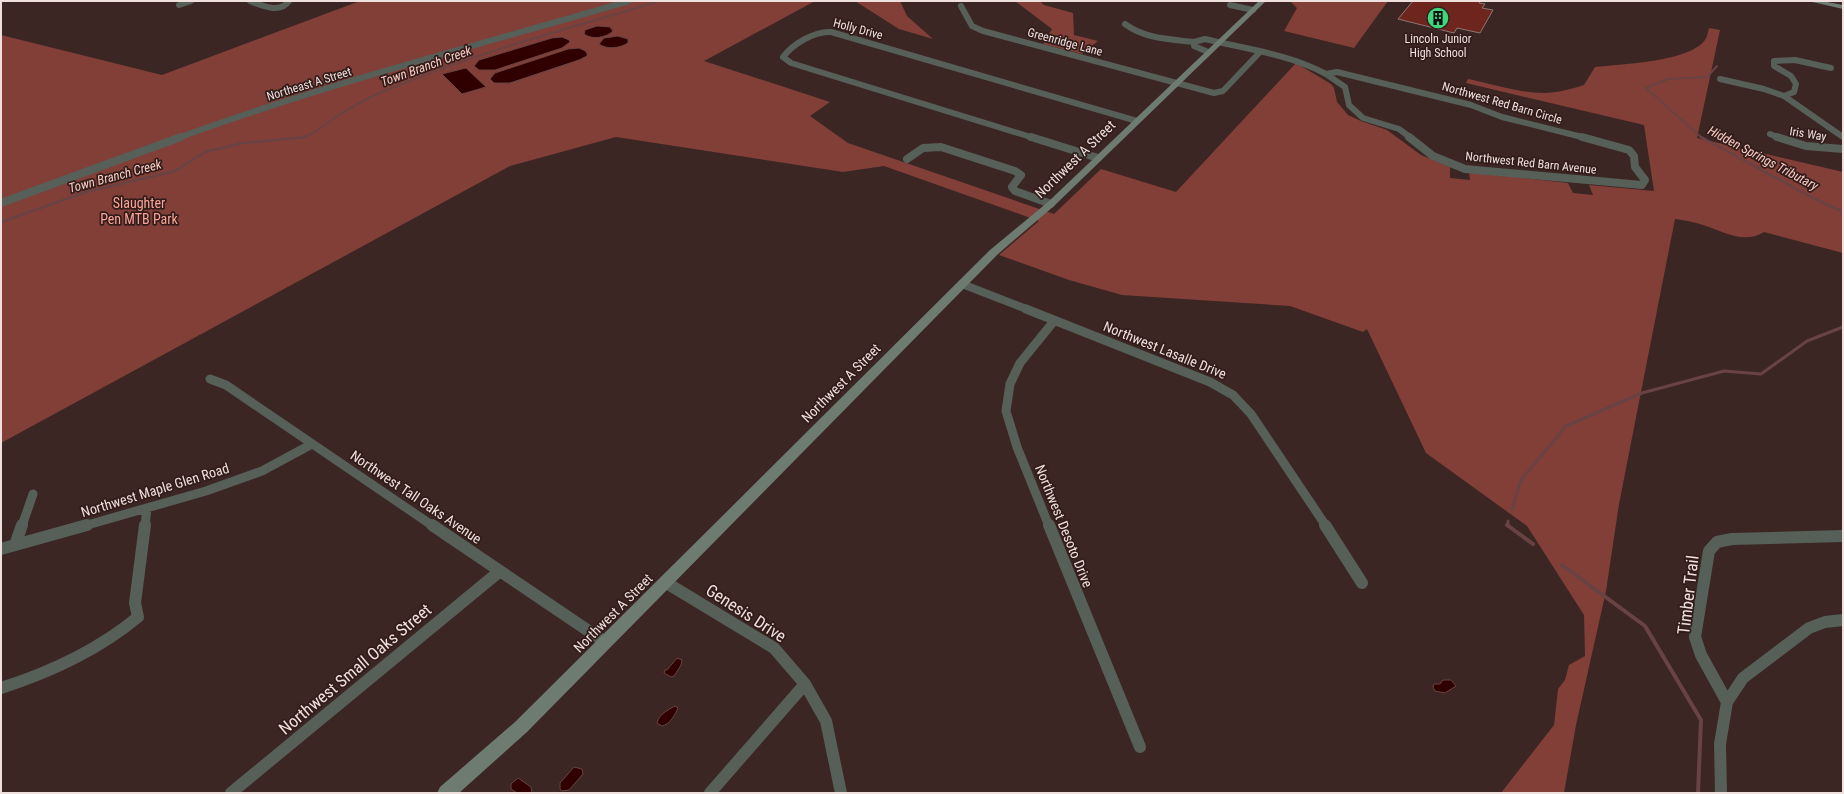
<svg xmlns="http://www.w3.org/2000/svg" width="1844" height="794" viewBox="0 0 1844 794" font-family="'Roboto Condensed',sans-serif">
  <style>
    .green { fill: #823f37 }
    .water { fill: #300000; stroke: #694343 }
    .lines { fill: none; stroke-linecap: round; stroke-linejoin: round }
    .stream-far3 { stroke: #694343; stroke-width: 2 }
    .stream-far2 { stroke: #694343; stroke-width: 2.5 }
    .stream-far1 { stroke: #694343; stroke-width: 3 }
    .stream { stroke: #694343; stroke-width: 4 }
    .building { fill: #6d251e; stroke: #8f7571 }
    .street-far3 { stroke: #565f58; stroke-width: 6 }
    .street-far2 { stroke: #565f58; stroke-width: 8 }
    .street-far1 { stroke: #565f58; stroke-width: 9 }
    .street { stroke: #565f58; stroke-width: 12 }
    .secondary { fill: #6d7b71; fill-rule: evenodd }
    .labels { text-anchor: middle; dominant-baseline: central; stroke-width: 3.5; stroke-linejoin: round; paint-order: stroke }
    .far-street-label { font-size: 12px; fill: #efe0de; stroke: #311c19 }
    .far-poi-label { font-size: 12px; fill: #efe0de; stroke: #311c19 }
    .far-water-label { font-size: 13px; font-style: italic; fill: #faccc5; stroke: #311c19 }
    .street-label { font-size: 14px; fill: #efe0de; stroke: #311c19 }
    .park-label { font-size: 14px; fill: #fda498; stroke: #311c19 }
    .near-street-label { font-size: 17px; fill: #efe0de; stroke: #311c19 }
  </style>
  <rect width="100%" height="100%" fill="#3b2623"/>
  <path class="green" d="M 360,1 L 815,1 L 704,61 L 830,102 L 810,116 L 848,143 L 1054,214 L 1101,169 L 1176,192 L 1296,63 L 1331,84 L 1334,88 L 1337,102 L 1348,115 L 1361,121 L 1387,130 L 1421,155 L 1450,167 L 1450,178 L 1470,180 L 1469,172 L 1568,183 L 1573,193 L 1593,195 L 1589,185 L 1654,191 L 1644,125 L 1466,83 L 1468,79 C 1493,84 1519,93 1544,93 C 1557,93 1571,89 1584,85 L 1595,67 C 1621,64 1689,62 1705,40 C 1707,37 1708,32 1709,28 L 1720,30 L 1697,138 L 1843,172 L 1843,253 L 1764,232 C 1743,245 1723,231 1703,225 C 1694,222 1684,220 1675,219 L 1619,504 L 1606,591 L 1576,725 L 1564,793 L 1501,793 L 1554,725 L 1558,689 L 1565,680 L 1569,665 L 1585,656 L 1584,615 L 1527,526 L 1426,453 L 1367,329 L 1363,332 L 1290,306 L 1122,295 L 1069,280 L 999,255 L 1039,221 L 884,166 L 843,172 L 616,137 L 510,166 L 1,443 L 1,35 L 162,75 Z
    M 855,1 L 900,1 L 907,16 L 933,39 L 899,29 Z
    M 1015,1 L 1040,1 L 1044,5 L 1073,13 L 1074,35 L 1098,41 L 1082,54 L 1043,44 L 1052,29 Z
    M 1290,1 L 1388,1 L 1354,48 L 1284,31 L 1297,8 Z"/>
  <path class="water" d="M 597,26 L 610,27 L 613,31 C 606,38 592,40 584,34 L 585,30 Z
    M 618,36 L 628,39 L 628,43 C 620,48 607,50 599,44 L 604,38 Z
    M 562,37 L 569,40 L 570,42 L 562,48 L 495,70 L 479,70 L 474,66 L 479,60 L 552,38 Z
    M 579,48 C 583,50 588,51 587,56 L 579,60 L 510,83 L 494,83 L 490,79 L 495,73 L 568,49 Z
    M 466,68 L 486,87 L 462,94 L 442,74 Z
    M 677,658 L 682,660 L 681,665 L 674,676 L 671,677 L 664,673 L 665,670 L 667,670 Z
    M 1443,680 L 1451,680 L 1456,686 L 1445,693 L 1435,691 L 1433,687 L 1434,684 L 1440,684 Z
    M 675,706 L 678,708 C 675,715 670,724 662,726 L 657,723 C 659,714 668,710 675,706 Z
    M 574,767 L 582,769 L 583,774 L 569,790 L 562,791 L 560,789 L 560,783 Z
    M 518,778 L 531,787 L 532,793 L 517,793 L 511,789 L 511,784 Z"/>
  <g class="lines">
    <path class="stream-far3" d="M 300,138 C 313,136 325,124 336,117 C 354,105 373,95 392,88 C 479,52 570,28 660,1
      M 1702,138 L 1646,88 L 1668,79 L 1707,77 L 1717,66"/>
    <path class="stream-far2" d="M 1701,137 L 1813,198 L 1843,212
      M 1,222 L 86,192 L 175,171 L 205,152 L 243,143 L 306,137"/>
    <path class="stream-far1" d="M 1512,510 L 1521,480 L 1566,426 L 1642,393 L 1724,371 L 1761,374 L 1807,341 L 1843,327
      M 1508,526 L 1508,521"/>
    <path class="stream" d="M 1507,525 L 1533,544
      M 1562,565 L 1645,626 L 1701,720 L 1698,793"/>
  </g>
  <path class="building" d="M 1413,1 L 1480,1 L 1479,3 L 1485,4 L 1482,8 L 1493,10 L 1480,33 L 1457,28 L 1454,33 L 1398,19 Z"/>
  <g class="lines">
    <path class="street-far3" d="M 250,1 C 262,6 280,14 289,1
      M 179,5 L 191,1
      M 1230,5 L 1253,10
      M 961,6 L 972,26 L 983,31 L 1214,93 L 1223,91 L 1260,52
      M 1125,24 C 1145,39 1170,39 1194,42
      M 1208,52 L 1194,46 L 1194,42 L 1205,39 C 1246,49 1288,54 1326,74
      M 1326,74 L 1345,87 L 1349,105 L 1363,118 L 1399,129 L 1411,138
      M 1326,74 L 1337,72 L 1471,105 L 1502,117 L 1586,138
      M 1720,79 L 1764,89 L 1784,96 L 1843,137
      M 1784,96 L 1794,92 L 1796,84 L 1791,76 L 1774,66 L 1774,61 L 1795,60 L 1831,68
      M 1770,134 L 1779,138
      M 178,138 C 325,84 479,45 629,1
      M 1034,138 L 791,63 L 783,57 C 793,44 814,31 831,32 L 1137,121"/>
    <path class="street-far2" d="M 1031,137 L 1098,158
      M 1409,137 L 1433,156 L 1465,169 L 1642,185 L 1645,180 L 1635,167 L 1634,156 L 1629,150 L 1582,137
      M 1777,137 L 1806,146 L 1843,149
      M 907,159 L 923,148 L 941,147 L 1015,171 L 1021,175 L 1012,187 L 1015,191 L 1051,204
      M 1,203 L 181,137
      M 962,284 L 1029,310"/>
    <path class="street-far1" d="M 1026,309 L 1210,382 L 1233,395 L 1251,414 L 1326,526
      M 210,379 L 226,385 L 433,526
      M 22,526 L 33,494
      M 84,526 L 206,491 L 262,471 L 312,444
      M 145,526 L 147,508
      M 1049,526 L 1017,447 L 1006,411 L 1010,384 L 1020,363 L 1054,321"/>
    <path class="street" d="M 432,525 L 605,642
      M 1049,525 L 1140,747
      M 1325,525 L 1362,583
      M 15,545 L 22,525
      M 1,549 L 87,525
      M 665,582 L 774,648 L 805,684 L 826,721 L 841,793
      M 1,688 C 51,672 97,651 138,617 L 135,603 L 145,525
      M 1727,702 L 1701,655 L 1695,637 L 1709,551 L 1717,542 L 1732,539 L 1843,536
      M 231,793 L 500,571
      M 710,793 L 805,684
      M 1721,793 L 1720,744 L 1727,702 L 1743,678 L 1809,628 L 1825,622 L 1843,620"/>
    <path class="secondary" d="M 1259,1 L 1266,1 L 1054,206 L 998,254 L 527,732 L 459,793 L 437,793 L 440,787 L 515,722 L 990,250 L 1048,202 Z
      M 1808,1 L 1822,1 L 1843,5 L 1843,9 Z"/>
  </g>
  <defs>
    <g id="building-disc" transform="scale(1.15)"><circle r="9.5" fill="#40d77c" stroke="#311c19"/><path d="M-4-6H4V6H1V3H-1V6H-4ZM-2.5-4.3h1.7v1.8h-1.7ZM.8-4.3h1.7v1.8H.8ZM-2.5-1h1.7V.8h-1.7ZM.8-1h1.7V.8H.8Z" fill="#111"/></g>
  </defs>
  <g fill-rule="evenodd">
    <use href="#building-disc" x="1438" y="18"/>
  </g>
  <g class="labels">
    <g class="far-street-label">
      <text transform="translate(858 29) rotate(15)">Holly Drive</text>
      <text transform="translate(1065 42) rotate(15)">Greenridge Lane</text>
      <text transform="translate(309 84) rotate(-17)">Northeast A Street</text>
      <text transform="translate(1502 103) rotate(16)">Northwest Red Barn Circle</text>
      <text transform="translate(1808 134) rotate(9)">Iris Way</text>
      <text transform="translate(1531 163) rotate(6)">Northwest Red Barn Avenue</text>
    </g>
    <g class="far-poi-label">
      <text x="1438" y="39">Lincoln Junior<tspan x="1438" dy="14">High School</tspan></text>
    </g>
    <g class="far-water-label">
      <text transform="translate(426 66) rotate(-20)">Town Branch Creek</text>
      <text transform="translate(1763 158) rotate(28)">Hidden Springs Tributary</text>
      <text transform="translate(115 176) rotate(-15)">Town Branch Creek</text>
    </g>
    <g class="street-label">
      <text transform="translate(1075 159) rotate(-44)">Northwest A Street</text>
      <text transform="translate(1165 350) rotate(22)">Northwest Lasalle Drive</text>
      <text transform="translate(841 383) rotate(-45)">Northwest A Street</text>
      <text transform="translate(155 490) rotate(-17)">Northwest Maple Glen Road</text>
      <text transform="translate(416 497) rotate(34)">Northwest Tall Oaks Avenue</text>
      <text transform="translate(1064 526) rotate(68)">Northwest Desoto Drive</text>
      <text transform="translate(613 613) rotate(-45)">Northwest A Street</text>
    </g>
    <g class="park-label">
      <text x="139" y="203">Slaughter<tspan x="139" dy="16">Pen MTB Park</tspan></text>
    </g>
    <g class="near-street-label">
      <text transform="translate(1688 595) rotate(-83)">Timber Trail</text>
      <text transform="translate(746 613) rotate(33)">Genesis Drive</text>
      <text transform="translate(355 669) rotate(-40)">Northwest Small Oaks Street</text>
    </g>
  </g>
  <rect width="1844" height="794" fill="none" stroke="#efe0de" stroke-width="4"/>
</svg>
